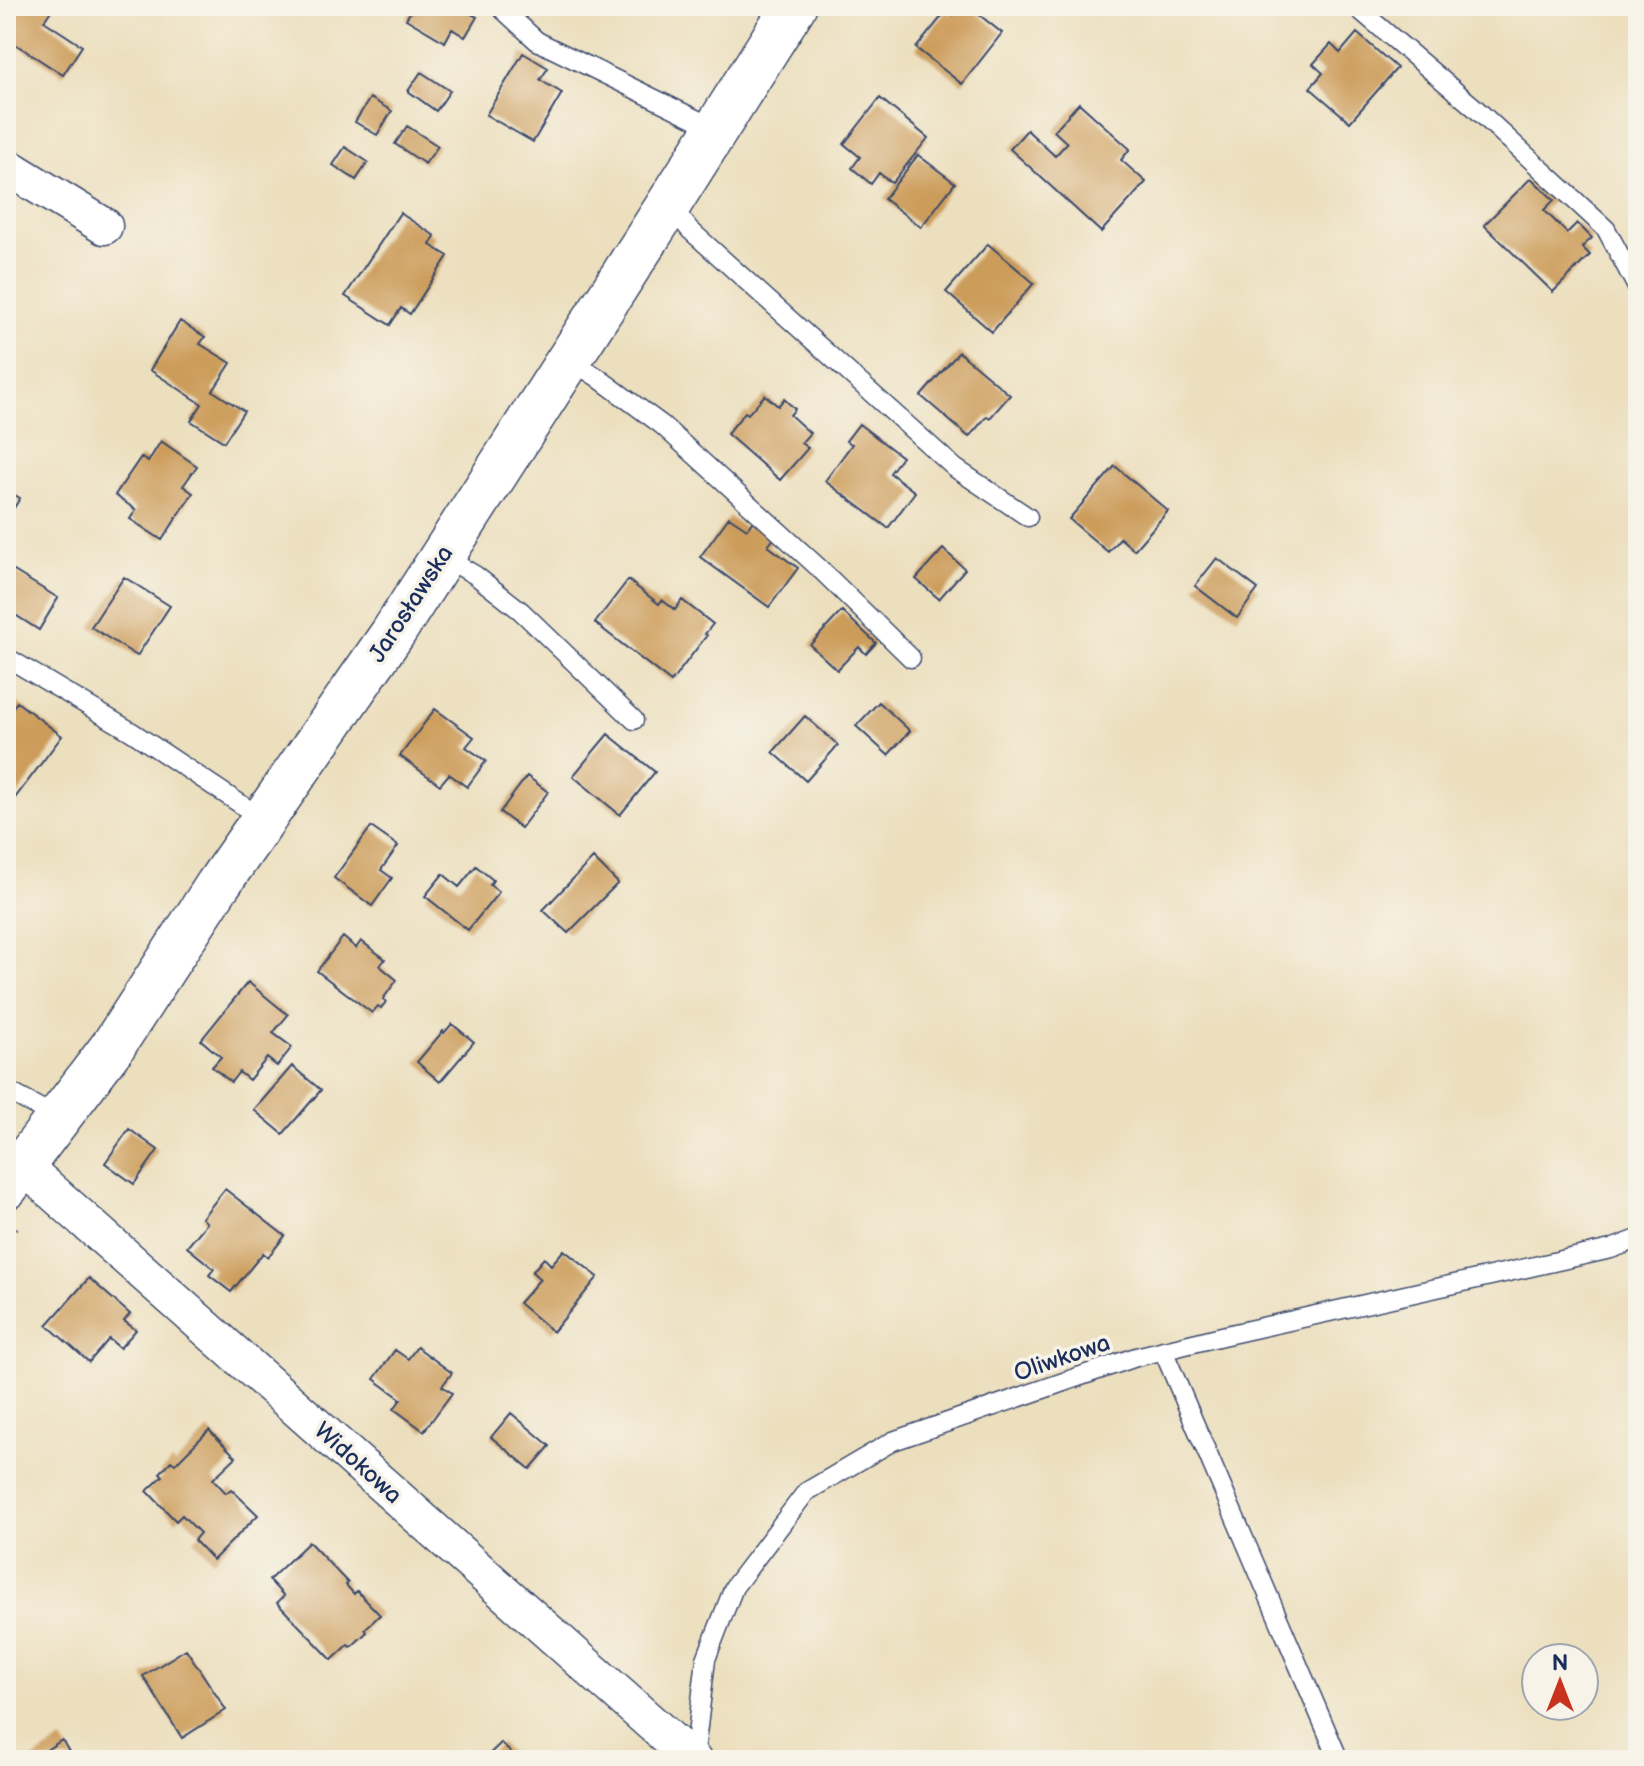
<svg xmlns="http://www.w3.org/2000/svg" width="1644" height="1766" viewBox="0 0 1644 1766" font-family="'Balsamiq Sans',sans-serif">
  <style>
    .building { fill: #cc9c5a }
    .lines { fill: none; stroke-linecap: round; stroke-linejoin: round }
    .service-casing { stroke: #3a496c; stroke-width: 21 }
    .minor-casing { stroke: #3a496c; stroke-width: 39 }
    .secondary-casing { stroke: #3a496c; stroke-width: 47 }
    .path { stroke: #3a496c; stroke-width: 5; stroke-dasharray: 2 6; stroke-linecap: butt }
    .service { stroke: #fff; stroke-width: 18 }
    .minor { stroke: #fff; stroke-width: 36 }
    .secondary { stroke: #fff; stroke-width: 44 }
    .labels { text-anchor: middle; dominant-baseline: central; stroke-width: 7; stroke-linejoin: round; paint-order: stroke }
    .street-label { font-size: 24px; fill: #1b2f5e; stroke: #f7f3e8 }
  </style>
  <rect width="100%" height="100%" fill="#f7f3e8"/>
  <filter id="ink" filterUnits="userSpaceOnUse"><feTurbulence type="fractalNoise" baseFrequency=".0125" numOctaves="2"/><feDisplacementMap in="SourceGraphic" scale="16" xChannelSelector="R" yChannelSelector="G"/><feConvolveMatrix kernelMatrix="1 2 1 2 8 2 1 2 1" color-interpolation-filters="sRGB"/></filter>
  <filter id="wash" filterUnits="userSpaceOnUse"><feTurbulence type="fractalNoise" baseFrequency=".006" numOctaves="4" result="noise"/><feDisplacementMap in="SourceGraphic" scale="32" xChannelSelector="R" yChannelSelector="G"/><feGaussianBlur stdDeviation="1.8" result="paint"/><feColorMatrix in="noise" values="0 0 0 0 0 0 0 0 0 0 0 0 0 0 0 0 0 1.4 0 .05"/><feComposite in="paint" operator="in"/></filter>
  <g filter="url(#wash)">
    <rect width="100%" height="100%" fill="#ecdfbe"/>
    <g id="blocks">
      <path class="building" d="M 6,6 L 54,6 L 44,21 L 82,46 L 63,75 L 6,38 Z
        M 414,6 L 466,6 L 464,10 L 477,17 L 465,37 L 452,29 L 445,42 L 406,19 Z
        M 593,6 L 615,6 L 609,16 Z
        M 960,6 L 968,6 L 1002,33 L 962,84 L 916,48 L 947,10 L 953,15 Z
        M 1357,33 L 1397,68 L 1350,122 L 1310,88 L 1323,73 L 1313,64 L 1331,44 L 1340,53 Z
        M 523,53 L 548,68 L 540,80 L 562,93 L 533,142 L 486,115 Z
        M 421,72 L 450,91 L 436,111 L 408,91 Z
        M 370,98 L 392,111 L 377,135 L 355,122 Z
        M 880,98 L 928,138 L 892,183 L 879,173 L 871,184 L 852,168 L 860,157 L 844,144 Z
        M 1079,103 L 1130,149 L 1121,160 L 1146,182 L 1101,232 L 1010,149 L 1027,130 L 1055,156 L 1067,143 L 1054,131 Z
        M 407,126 L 438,146 L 425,164 L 395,144 Z
        M 345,147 L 368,162 L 356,180 L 333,165 Z
        M 918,155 L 955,183 L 921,227 L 884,199 Z
        M 1531,178 L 1554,200 L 1544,210 L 1567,233 L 1577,223 L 1592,238 L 1582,247 L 1590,255 L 1553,292 L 1484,225 Z
        M 400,213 L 435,236 L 430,245 L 448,256 L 410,314 L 401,308 L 390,325 L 345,296 Z
        M 988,244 L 1034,283 L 992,332 L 946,292 Z
        M 180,321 L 205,337 L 200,344 L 231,363 L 213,391 L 244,411 L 224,442 L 191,421 L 202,404 L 150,370 Z
        M 959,352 L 1010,395 L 990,418 L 987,416 L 969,437 L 921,396 Z
        M 765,395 L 778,406 L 784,399 L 795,409 L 790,415 L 810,433 L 801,443 L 808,448 L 780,480 L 727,434 L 745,412 L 748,414 Z
        M 859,424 L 902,457 L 890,473 L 915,492 L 888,528 L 825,481 L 852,444 L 846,441 Z
        M 161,441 L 197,466 L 183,486 L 193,493 L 162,540 L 130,519 L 136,510 L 115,495 L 141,457 L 148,462 Z
        M 1115,466 L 1168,511 L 1134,550 L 1120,538 L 1108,552 L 1069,519 Z
        M 6,490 L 20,498 L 6,521 Z
        M 729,517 L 747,529 L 753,521 L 775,537 L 768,546 L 798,568 L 769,607 L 700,557 Z
        M 943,549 L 965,569 L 939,599 L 916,579 Z
        M 1217,558 L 1258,589 L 1237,618 L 1195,586 Z
        M 6,566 L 58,598 L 39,630 L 6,609 Z
        M 124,577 L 170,606 L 137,656 L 91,627 Z
        M 628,580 L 659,604 L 662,600 L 675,610 L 682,600 L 713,624 L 705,634 L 707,635 L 671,682 L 595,623 Z
        M 842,611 L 876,643 L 866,654 L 859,647 L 837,670 L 810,645 Z
        M 17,702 L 62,736 L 15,798 L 6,791 L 6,716 Z
        M 879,702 L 910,731 L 888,755 L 856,726 Z
        M 435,709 L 474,737 L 466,747 L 486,761 L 467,787 L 449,774 L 440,785 L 400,756 Z
        M 805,716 L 838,745 L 806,781 L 773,752 Z
        M 608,734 L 655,772 L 620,815 L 573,776 Z
        M 527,776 L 548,792 L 521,828 L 500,812 Z
        M 371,827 L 398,846 L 381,870 L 392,878 L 372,906 L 334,878 Z
        M 593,858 L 618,883 L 568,933 L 543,910 Z
        M 476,866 L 493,880 L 490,885 L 499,892 L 468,930 L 425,896 L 443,874 L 459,887 Z
        M 343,937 L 356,948 L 361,941 L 385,959 L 380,966 L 397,980 L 383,999 L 386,1002 L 381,1008 L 378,1006 L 372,1013 L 317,971 Z
        M 248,982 L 288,1015 L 273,1033 L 292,1047 L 277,1066 L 267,1058 L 249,1080 L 239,1072 L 231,1082 L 212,1067 L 221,1057 L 201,1040 Z
        M 452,1024 L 474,1042 L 440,1082 L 417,1062 L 443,1031 L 444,1033 Z
        M 292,1066 L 321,1090 L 283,1134 L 254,1110 Z
        M 129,1129 L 158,1150 L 134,1184 L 105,1163 Z
        M 225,1189 L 285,1236 L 268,1257 L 263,1253 L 231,1292 L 209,1275 L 214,1269 L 187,1247 L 207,1223 L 202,1218 Z
        M 564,1250 L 598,1277 L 553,1332 L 519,1303 L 540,1279 L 532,1272 L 544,1258 L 551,1265 Z
        M 89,1278 L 130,1314 L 124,1321 L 136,1330 L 120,1348 L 109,1339 L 89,1362 L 47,1325 Z
        M 417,1347 L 452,1373 L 442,1386 L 452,1393 L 424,1431 L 394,1409 L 401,1399 L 374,1379 L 395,1350 L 408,1359 Z
        M 511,1413 L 550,1446 L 530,1469 L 491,1437 Z
        M 209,1430 L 236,1457 L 213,1479 L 226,1493 L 231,1489 L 258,1515 L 213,1560 L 194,1540 L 200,1533 L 182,1515 L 176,1521 L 147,1491 L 163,1476 L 160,1473 L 171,1461 L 175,1464 Z
        M 309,1542 L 348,1583 L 346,1585 L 354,1594 L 357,1591 L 380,1615 L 365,1629 L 367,1632 L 351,1647 L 348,1645 L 332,1660 L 277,1603 L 284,1596 L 269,1580 Z
        M 186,1649 L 226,1710 L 182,1738 L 143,1676 Z
        M 62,1740 L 74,1760 L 31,1760 Z
        M 501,1743 L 518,1760 L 483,1760 Z"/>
    </g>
  </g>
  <g filter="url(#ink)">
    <use href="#blocks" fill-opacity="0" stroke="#3a496c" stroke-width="2"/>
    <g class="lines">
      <g class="service-casing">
        <path id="service" d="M 499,6 L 537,41 L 716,129
          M 1355,6 L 1475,108 L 1606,229 L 1638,289
          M 669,204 L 690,230 L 955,468 L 1028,517
          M 569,359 L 597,377 L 662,425 L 819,568 L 911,658
          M 442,556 L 475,575 L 521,611 L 634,720
          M 6,657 L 132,732 L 263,819
          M 6,1090 L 58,1118
          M 1163,1350 L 1339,1760
          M 694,1760 L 706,1659 L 734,1587 L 806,1492 L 893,1441 L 1136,1357 L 1222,1336 L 1611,1249 L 1638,1239"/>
      </g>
      <g class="minor-casing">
        <path id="minor" d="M 6,166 L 104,226
          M 22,1165 L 693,1760"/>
      </g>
      <g class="secondary-casing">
        <path id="secondary" d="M 6,1187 L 113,1046 L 217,886 L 393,633 L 669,204 L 794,6"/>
      </g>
      <path class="path" d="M 6,1242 L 17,1227"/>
      <use href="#service" class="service"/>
      <use href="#minor" class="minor"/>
      <use href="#secondary" class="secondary"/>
    </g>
  </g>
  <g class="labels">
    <g class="street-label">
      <text transform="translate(411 604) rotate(-57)">Jarosławska</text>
      <text transform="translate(1062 1358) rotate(-19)">Oliwkowa</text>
      <text transform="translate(358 1463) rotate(42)">Widokowa</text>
    </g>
  </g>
  <rect width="1644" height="1766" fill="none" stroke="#f7f3e8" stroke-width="32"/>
  <g transform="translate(1560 1682)"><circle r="38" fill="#f7f3e8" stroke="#9fa5b1" stroke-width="2"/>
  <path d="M0-6L14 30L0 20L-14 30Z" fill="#c8321e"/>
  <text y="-12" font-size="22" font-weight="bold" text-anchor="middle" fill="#1b2f5e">N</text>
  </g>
</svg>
